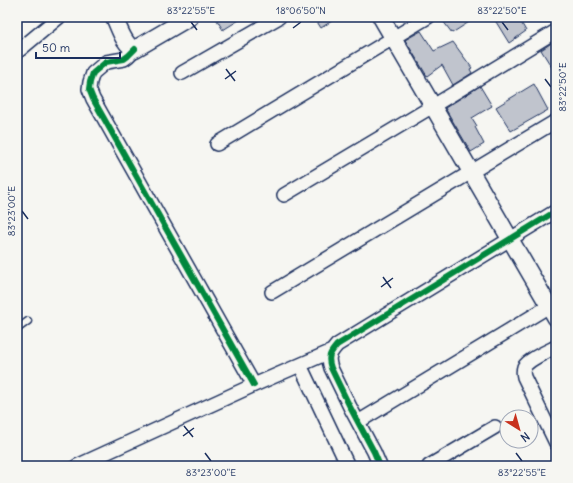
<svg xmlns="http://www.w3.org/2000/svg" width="573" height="483" viewBox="0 0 573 483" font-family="Delius,sans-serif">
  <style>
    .building { fill: #c0c4cd; stroke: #1b2f5e }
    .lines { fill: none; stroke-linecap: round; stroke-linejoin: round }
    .service-casing { stroke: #1b2f5e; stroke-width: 9 }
    .minor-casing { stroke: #1b2f5e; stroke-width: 16 }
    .tertiary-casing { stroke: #1b2f5e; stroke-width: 19 }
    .service { stroke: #f6f6f2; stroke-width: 6 }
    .minor { stroke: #f6f6f2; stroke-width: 13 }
    .tertiary { stroke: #f6f6f2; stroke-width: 16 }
    .cycleway-casing { stroke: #f6f6f2; stroke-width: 8 }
    .cycleway { stroke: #00873e; stroke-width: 6 }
    .ticks { fill: none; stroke: #1b2f5e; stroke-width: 1.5 }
    .neatline { fill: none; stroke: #1b2f5e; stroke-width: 1.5 }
    .ticks-label { font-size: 10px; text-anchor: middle; fill: #1b2f5e }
  </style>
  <rect width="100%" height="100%" fill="#f6f6f2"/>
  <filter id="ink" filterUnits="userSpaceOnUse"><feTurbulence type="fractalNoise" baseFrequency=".025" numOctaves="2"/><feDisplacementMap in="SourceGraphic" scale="8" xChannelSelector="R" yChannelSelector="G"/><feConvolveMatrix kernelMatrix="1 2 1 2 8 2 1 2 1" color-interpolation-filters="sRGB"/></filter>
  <g filter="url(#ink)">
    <path class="building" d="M 215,17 L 244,17 L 223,30 Z
      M 314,17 L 338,17 L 321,28 Z
      M 440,17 L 477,17 L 452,33 Z
      M 493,17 L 518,17 L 526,31 L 509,43 Z
      M 421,31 L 434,51 L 453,42 L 472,68 L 470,69 L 472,73 L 453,85 L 442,65 L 427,76 L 405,40 Z
      M 556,40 L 556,74 L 541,50 Z
      M 534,84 L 548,110 L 511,131 L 496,107 Z
      M 480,86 L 492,106 L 472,118 L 477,126 L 475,127 L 484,144 L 471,152 L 445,108 Z"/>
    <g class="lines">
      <g class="service-casing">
        <path id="service" d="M 17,329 L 28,321"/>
      </g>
      <g class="minor-casing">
        <path id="minor" d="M 135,49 L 128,56 L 124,59 L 106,62 L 93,73 L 90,82 L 89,89 L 93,99 L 254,385
          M 17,52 L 59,17
          M 182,73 L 279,17
          M 217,144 L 428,17
          M 284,195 L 433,106 L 556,31
          M 272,292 L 556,121
          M 556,347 C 548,351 529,359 524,367 C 523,370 523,373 524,377 L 556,443
          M 300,365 L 348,466
          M 358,422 L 556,302
          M 77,466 L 254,385 L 332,351
          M 380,466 L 374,452 L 350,407 L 331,368 C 327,357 330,353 337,345 L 556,211
          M 429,466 L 495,427"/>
      </g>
      <g class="tertiary-casing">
        <path id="tertiary" d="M 114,17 C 119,27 124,46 135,49 L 190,17
          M 381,17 L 556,318"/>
      </g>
      <use href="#service" class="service"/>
      <use href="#minor" class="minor"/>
      <use href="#tertiary" class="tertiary"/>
      <g class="cycleway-casing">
        <path id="cycleway" d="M 135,49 L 128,56 L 124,59 L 106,62 L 93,73 L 90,82 L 89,89 L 93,99 L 254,385
          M 380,466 L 374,452 L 350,407 L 331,368 C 327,357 330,353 337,345 L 556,211"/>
      </g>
      <use href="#cycleway" class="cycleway"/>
    </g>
  </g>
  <path class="ticks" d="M 191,22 L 197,30M 502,22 L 508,30M 293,28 L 301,22M 226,69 L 235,81M 225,79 L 236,71M 545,79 L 551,87M 22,211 L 28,219M 383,277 L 391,288M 381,287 L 393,278M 184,426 L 193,437M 183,436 L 194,428M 205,453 L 211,461M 516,453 L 522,461"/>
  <rect width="573" height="483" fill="none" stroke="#f6f6f2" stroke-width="44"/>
  <g transform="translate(519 429) rotate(143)"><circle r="19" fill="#f6f6f2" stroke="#9ea6b7"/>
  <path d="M0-3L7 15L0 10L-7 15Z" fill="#c8321e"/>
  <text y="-6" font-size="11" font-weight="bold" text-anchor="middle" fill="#1b2f5e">N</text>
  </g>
  <path d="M36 52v6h84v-6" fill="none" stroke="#1b2f5e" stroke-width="2"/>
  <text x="42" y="52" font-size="12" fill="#1b2f5e" stroke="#f6f6f2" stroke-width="3" paint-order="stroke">50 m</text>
  <rect x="22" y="22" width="529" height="439" class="neatline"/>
  <g class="ticks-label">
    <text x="191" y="14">83°22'55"E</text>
    <text x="301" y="14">18°06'50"N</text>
    <text x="502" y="14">83°22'50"E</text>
    <text transform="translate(562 87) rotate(-90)" y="4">83°22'50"E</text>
    <text transform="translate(11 211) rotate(-90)" y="4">83°23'00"E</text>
    <text x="211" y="476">83°23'00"E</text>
    <text x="522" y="476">83°22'55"E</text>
  </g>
</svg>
